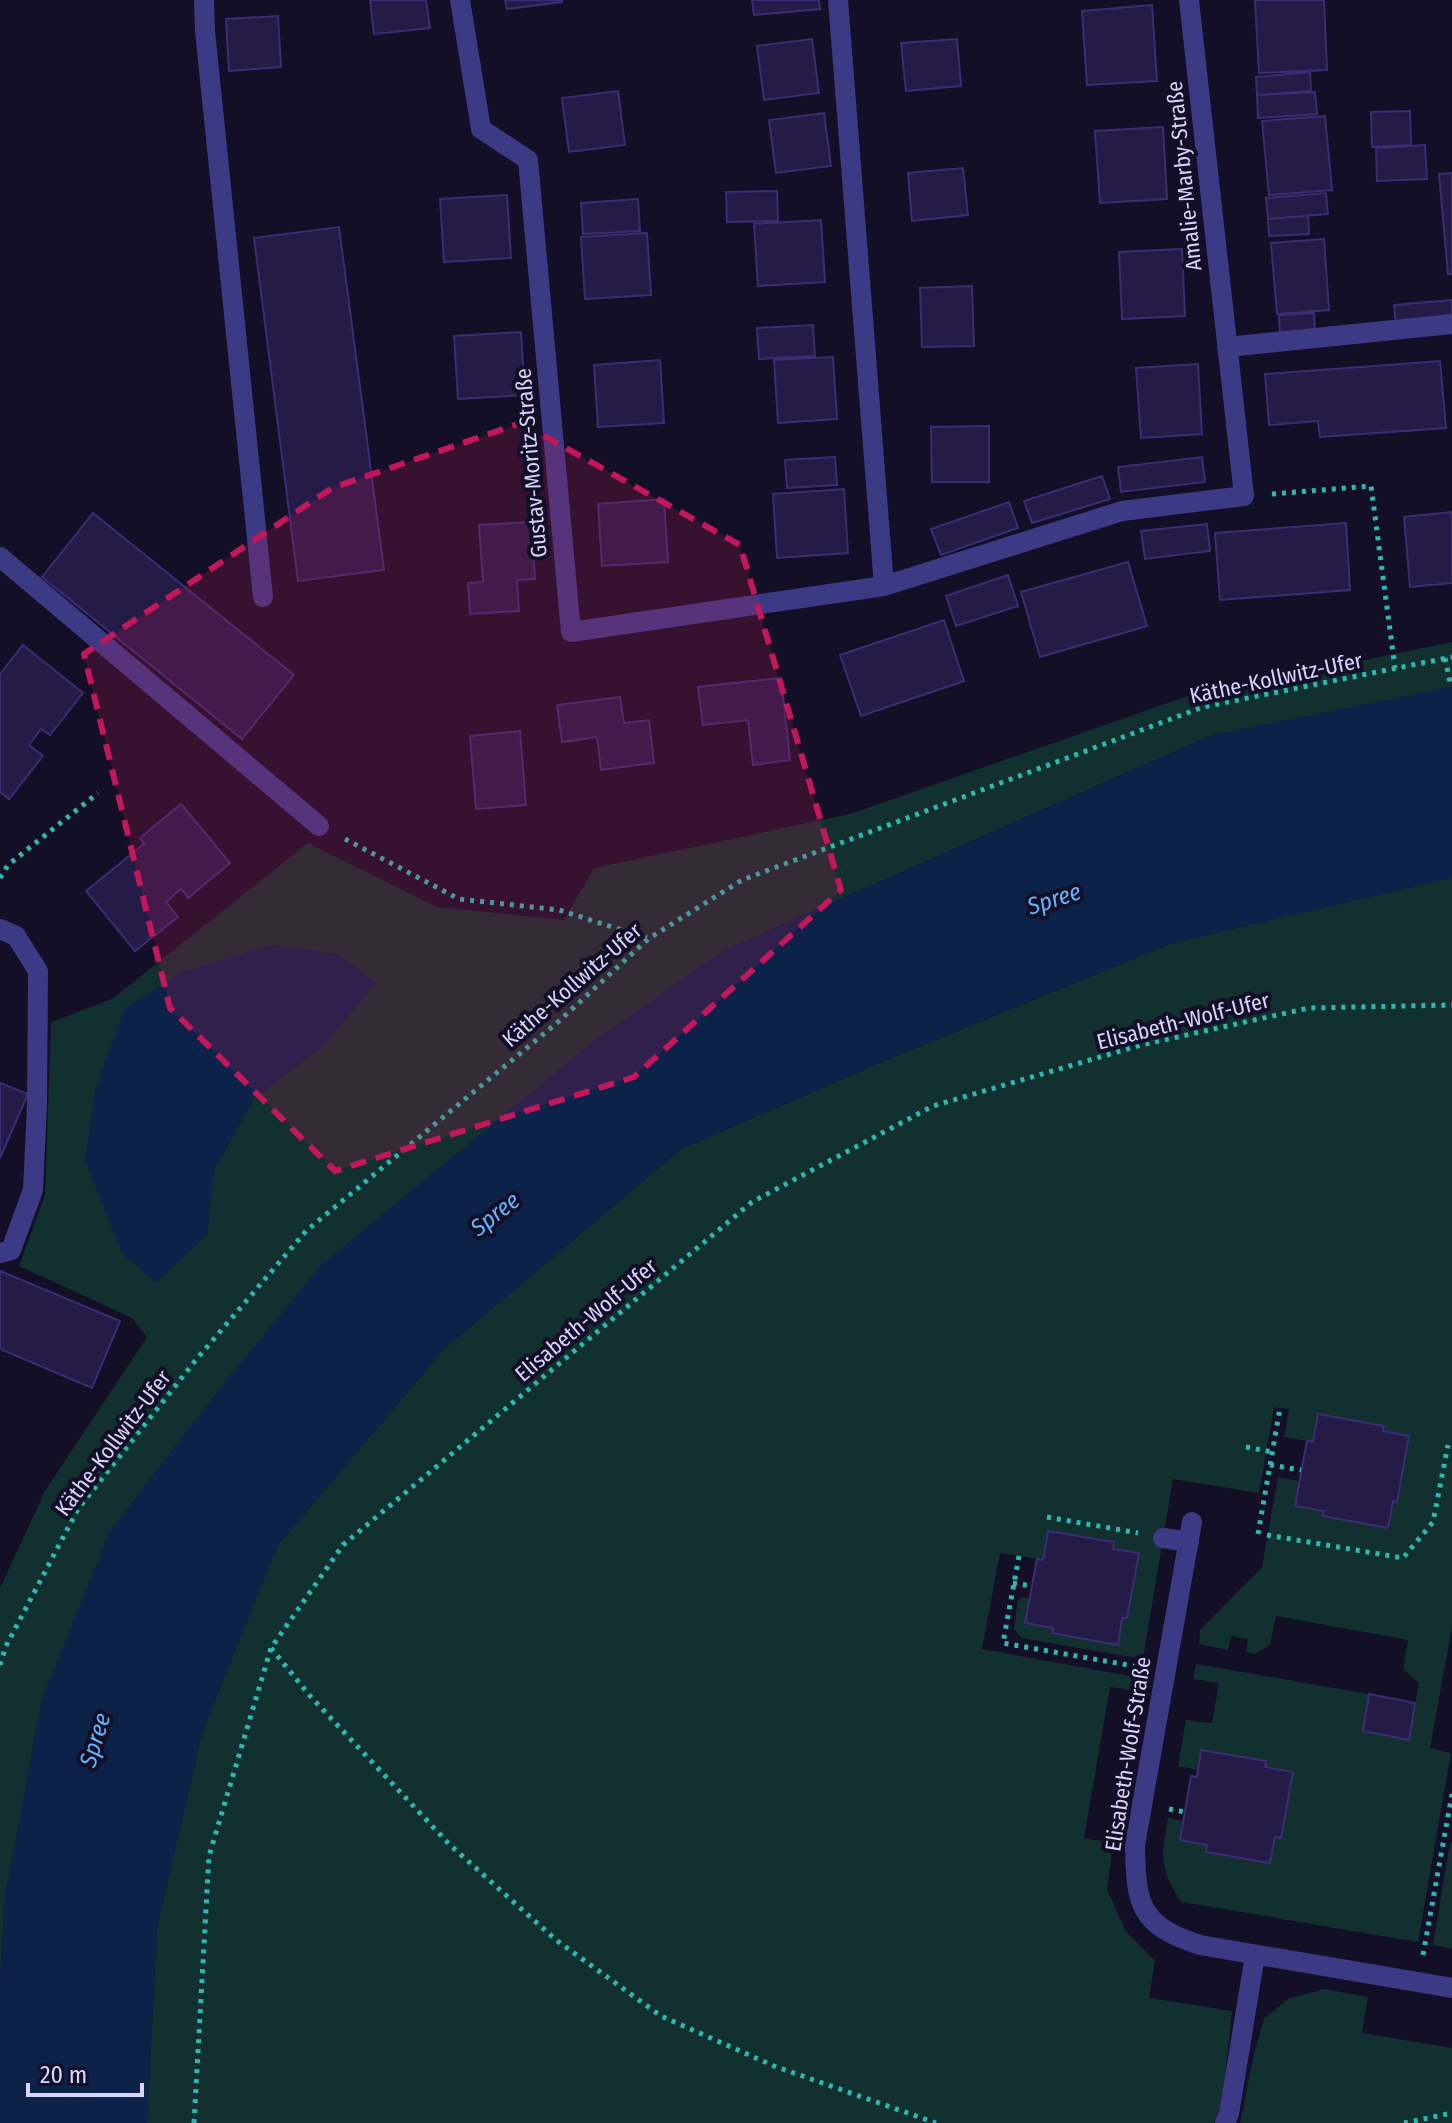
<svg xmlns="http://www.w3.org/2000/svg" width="1452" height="2123" viewBox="0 0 1452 2123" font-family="'Fira Sans Condensed',sans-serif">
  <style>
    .green { fill: #12302f; fill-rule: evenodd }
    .water { fill: #0c2248 }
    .building { fill: #241b47; stroke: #3b2d73; stroke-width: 2 }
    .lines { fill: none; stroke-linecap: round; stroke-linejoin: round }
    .path { stroke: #2fb8b0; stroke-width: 5; stroke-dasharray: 4 6; stroke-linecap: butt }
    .minor { stroke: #3d3a85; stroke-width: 20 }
    .marked { fill: #c2185b; fill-opacity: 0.2; stroke: #c2185b; stroke-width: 6; stroke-dasharray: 16 10; stroke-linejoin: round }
    .labels { text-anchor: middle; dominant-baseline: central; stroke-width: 8; stroke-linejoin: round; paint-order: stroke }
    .street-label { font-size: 22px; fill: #d9d4ff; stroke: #130f26 }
    .water-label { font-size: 24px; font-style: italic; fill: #62b6ff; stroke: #130f26 }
  </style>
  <rect width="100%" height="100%" fill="#130f26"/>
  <path class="green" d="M 1452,642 L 1452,687 L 1212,735 L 723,951 L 42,1699 L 5,1899 L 0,1980 L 0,1588 L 45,1491 L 147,1337 L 132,1318 L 19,1266 L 45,1195 L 51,1022 L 112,999 L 308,843 L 437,907 L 564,920 L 594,868 L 850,814 L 1185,697 ZM 322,1047 L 254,1098 L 214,1170 L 209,1199 L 85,1160 Z
    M 1448,878 L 1452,878 L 1452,1627 L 1430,1748 L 1451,1753 L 1418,1942 L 1181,1902 C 1159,1868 1161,1857 1168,1818 L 1183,1821 L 1180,1840 L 1207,1845 L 1206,1852 L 1270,1863 L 1275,1837 L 1281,1837 L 1293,1773 L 1265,1767 L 1266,1761 L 1202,1750 L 1198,1770 L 1178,1766 L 1186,1720 L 1212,1723 L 1219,1683 L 1193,1679 L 1196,1664 L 1369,1694 L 1409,1739 L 1419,1683 L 1403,1669 L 1408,1640 L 1276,1616 L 1270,1645 L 1254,1654 L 1246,1652 L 1248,1639 L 1231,1636 L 1228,1650 L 1199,1644 L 1200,1630 L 1262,1567 L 1278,1477 L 1299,1481 L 1295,1506 L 1324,1511 L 1323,1516 L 1398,1502 L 1409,1436 L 1383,1431 L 1384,1427 L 1318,1414 L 1313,1442 L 1284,1437 L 1289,1409 L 1274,1407 L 1259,1493 L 1173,1479 L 1143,1659 L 1021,1638 L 1014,1629 L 1018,1600 L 1023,1597 L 1030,1599 L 1025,1623 L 1053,1628 L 1053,1634 L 1118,1645 L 1122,1618 L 1127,1618 L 1138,1554 L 1048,1531 L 1043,1560 L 1000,1553 L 982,1649 L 1141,1678 L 1139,1691 L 1110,1687 L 1084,1838 L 1113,1843 L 1107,1890 L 1126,1931 L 1155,1961 L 1149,1998 L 1232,2011 L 1221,2115 L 1214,2123 L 147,2123 L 157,1927 L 202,1733 L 277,1546 L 444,1349 L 681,1149 L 884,1061 L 1172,943 Z
    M 1450,1842 L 1452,1842 L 1452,1949 L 1433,1945 Z
    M 1324,1989 L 1368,1997 L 1362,2033 L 1452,2048 L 1452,2123 L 1240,2123 L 1254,2054 L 1264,2019 L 1288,1999 Z"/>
  <path class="water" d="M 1452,687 L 1452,878 L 1172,943 L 884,1061 L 681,1149 L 444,1349 L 277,1546 L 202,1733 L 157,1927 L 147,2123 L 0,2123 L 0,1980 L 5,1899 L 42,1699 L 110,1531 L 220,1388 L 322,1264 L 595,1040 L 723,951 L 1212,735 Z
    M 272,945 L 337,954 L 377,983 L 322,1047 L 254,1098 L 214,1170 L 207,1235 L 156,1283 L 122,1253 L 85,1160 L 96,1087 L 125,1008 L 182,972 Z"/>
  <path class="building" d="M 370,0 L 426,0 L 430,28 L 374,34 Z
    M 505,0 L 562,0 L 562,2 L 507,9 Z
    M 752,0 L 819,0 L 820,9 L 754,15 Z
    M 1255,0 L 1324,0 L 1327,70 L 1259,73 Z
    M 1152,5 L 1157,81 L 1087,85 L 1082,11 Z
    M 278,16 L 281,67 L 229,71 L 226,19 Z
    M 812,39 L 819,93 L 764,100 L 757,46 Z
    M 957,39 L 961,86 L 906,91 L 901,43 Z
    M 1310,72 L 1311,91 L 1257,95 L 1256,77 Z
    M 618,91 L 625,145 L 569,152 L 562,98 Z
    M 1315,92 L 1317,114 L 1258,118 L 1257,95 Z
    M 1410,111 L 1411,145 L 1372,147 L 1371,112 Z
    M 824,113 L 831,166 L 776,173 L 769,120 Z
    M 1325,116 L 1332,190 L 1269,195 L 1262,121 Z
    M 1163,127 L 1167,199 L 1100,203 L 1095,131 Z
    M 1425,145 L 1427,179 L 1377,181 L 1376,148 Z
    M 963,168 L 968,215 L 912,221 L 908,173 Z
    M 1452,173 L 1452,274 L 1448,274 L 1439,174 Z
    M 777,191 L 778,221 L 727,222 L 726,192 Z
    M 1326,193 L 1328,214 L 1268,219 L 1266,198 Z
    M 507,195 L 511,258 L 444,262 L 440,199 Z
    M 638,199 L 640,231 L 583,234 L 581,203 Z
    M 1308,216 L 1309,234 L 1269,236 L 1268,219 Z
    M 821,220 L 825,282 L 758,286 L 754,224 Z
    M 339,227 L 384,570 L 298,581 L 254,238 Z
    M 647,233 L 651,295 L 585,299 L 581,237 Z
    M 1324,239 L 1329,310 L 1277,314 L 1271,243 Z
    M 1182,249 L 1185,316 L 1122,319 L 1119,252 Z
    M 972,286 L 974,346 L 922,347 L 920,288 Z
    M 1452,300 L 1452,320 L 1396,326 L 1394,305 Z
    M 1314,313 L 1315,332 L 1280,335 L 1279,315 Z
    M 813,325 L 815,356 L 759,359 L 757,328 Z
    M 521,332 L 525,395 L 458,399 L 454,336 Z
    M 833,357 L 837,419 L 778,423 L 774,360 Z
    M 660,360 L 664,423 L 598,427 L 594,365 Z
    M 1440,361 L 1446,428 L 1320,437 L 1318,421 L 1269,425 L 1265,374 Z
    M 1198,364 L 1202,434 L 1141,438 L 1136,368 Z
    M 989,426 L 989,482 L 932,482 L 931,427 Z
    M 835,457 L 837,485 L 787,488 L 785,460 Z
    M 1202,457 L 1205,482 L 1121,492 L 1118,467 Z
    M 1102,476 L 1110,499 L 1032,523 L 1024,501 Z
    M 844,489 L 848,553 L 777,558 L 773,494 Z
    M 664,499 L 668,562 L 602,566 L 598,504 Z
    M 1009,502 L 1018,528 L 941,555 L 931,529 Z
    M 1452,512 L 1452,583 L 1410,587 L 1404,517 Z
    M 93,513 L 294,675 L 242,739 L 42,577 Z
    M 531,522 L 535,579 L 517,580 L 519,611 L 470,614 L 468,583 L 483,582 L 479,525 Z
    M 1346,523 L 1350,590 L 1220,600 L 1215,533 Z
    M 1207,524 L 1210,551 L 1145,559 L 1141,531 Z
    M 1128,562 L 1147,626 L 1040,657 L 1021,592 Z
    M 1008,575 L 1018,606 L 956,626 L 946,596 Z
    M 944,620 L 964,681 L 861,716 L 840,655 Z
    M 23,645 L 83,693 L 50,735 L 41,729 L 29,745 L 43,756 L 9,799 L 0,792 L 0,674 Z
    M 781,678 L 790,760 L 753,765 L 748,720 L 703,725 L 698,687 Z
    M 620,697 L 624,723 L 649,720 L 654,763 L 601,770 L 597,737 L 562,742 L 557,705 Z
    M 520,731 L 526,805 L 476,809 L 470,736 Z
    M 181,804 L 230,863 L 188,898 L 181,889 L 166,902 L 178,917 L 135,951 L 86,891 L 144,844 L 140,838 Z
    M 0,1083 L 28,1094 L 0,1158 Z
    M 0,1271 L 120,1321 L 92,1388 L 0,1349 Z
    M 1318,1414 L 1384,1426 L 1383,1431 L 1409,1436 L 1397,1502 L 1393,1501 L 1388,1528 L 1323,1516 L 1324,1511 L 1295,1506 L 1307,1440 L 1313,1442 Z
    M 1048,1531 L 1114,1542 L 1113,1549 L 1139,1553 L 1127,1618 L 1122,1618 L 1118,1645 L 1052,1633 L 1053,1628 L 1025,1623 L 1037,1559 L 1043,1560 Z
    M 1369,1694 L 1415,1703 L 1409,1740 L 1363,1731 Z
    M 1201,1750 L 1266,1761 L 1265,1767 L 1293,1772 L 1281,1838 L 1275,1837 L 1270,1863 L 1206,1852 L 1207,1845 L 1180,1840 L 1191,1776 L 1197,1777 Z"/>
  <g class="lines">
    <path class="path" d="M 1272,494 L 1371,486 L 1395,668
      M 1445,658 L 1450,682
      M 345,839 L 459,899 L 559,910 L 647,938
      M 0,878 L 8,865 L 98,793
      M 1246,1447 L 1272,1452
      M 1270,1465 L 1301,1470
      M 1047,1517 L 1138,1533
      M 1258,1534 L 1280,1408
      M 1267,1535 L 1403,1558 L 1433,1522 L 1448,1445
      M 1019,1556 L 1003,1643 L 1139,1667
      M 1013,1583 L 1032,1586
      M 271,1648 L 311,1697 L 449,1844 L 556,1940 L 661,2016 L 774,2066 L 936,2123
      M 0,1665 L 6,1646 L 78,1509 L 195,1361 L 306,1231 L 558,1022 L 648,939 L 742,880 L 1203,707 L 1452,657
      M 1169,1809 L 1185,1812
      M 1423,1955 L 1452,1794
      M 194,2123 L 209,1856 L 271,1648 L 343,1545 L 752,1202 L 933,1106 L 1141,1045 L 1309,1008 L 1452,1005
      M 1404,2123 L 1452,2113"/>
    <path class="minor" d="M 204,0 L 205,31 L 263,597
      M 460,0 L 481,129 L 528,160 L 571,632 L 884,586
      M 838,0 L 884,586 L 1122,511 L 1244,496 L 1189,0
      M 1227,347 L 1452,324
      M 0,557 L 319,826
      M 0,929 L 16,936 L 38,971 L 37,1105 L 33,1190 L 11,1250 L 0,1253
      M 1192,1522 L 1135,1845 C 1136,1905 1139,1925 1200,1945 L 1452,1988
      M 1163,1538 L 1189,1542
      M 1225,2123 L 1229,2114 L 1255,1955"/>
  </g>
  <path class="marked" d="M 521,423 L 740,545 L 841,890 L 634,1077 L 335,1171 L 170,1008 L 84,654 L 332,488 Z"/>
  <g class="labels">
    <g class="street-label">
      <text transform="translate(1184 176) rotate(-96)">Amalie-Marby-Straße</text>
      <text transform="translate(531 463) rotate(-95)">Gustav-Moritz-Straße</text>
      <text transform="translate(1276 678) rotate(-12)">Käthe-Kollwitz-Ufer</text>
      <text transform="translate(572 985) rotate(-41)">Käthe-Kollwitz-Ufer</text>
      <text transform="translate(1183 1021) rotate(-14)">Elisabeth-Wolf-Ufer</text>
      <text transform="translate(586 1320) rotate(-40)">Elisabeth-Wolf-Ufer</text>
      <text transform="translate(113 1443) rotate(-53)">Käthe-Kollwitz-Ufer</text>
      <text transform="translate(1128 1754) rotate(-81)">Elisabeth-Wolf-Straße</text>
    </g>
    <g class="water-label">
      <text transform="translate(1054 899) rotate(-18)">Spree</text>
      <text transform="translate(495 1214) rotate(-38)">Spree</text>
      <text transform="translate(95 1740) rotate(-73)">Spree</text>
    </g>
  </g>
  <path d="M28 2083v12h114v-12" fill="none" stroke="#d9d4ff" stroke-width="4"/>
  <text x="40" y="2083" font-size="24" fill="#d9d4ff" stroke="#130f26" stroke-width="6" paint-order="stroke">20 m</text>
</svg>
